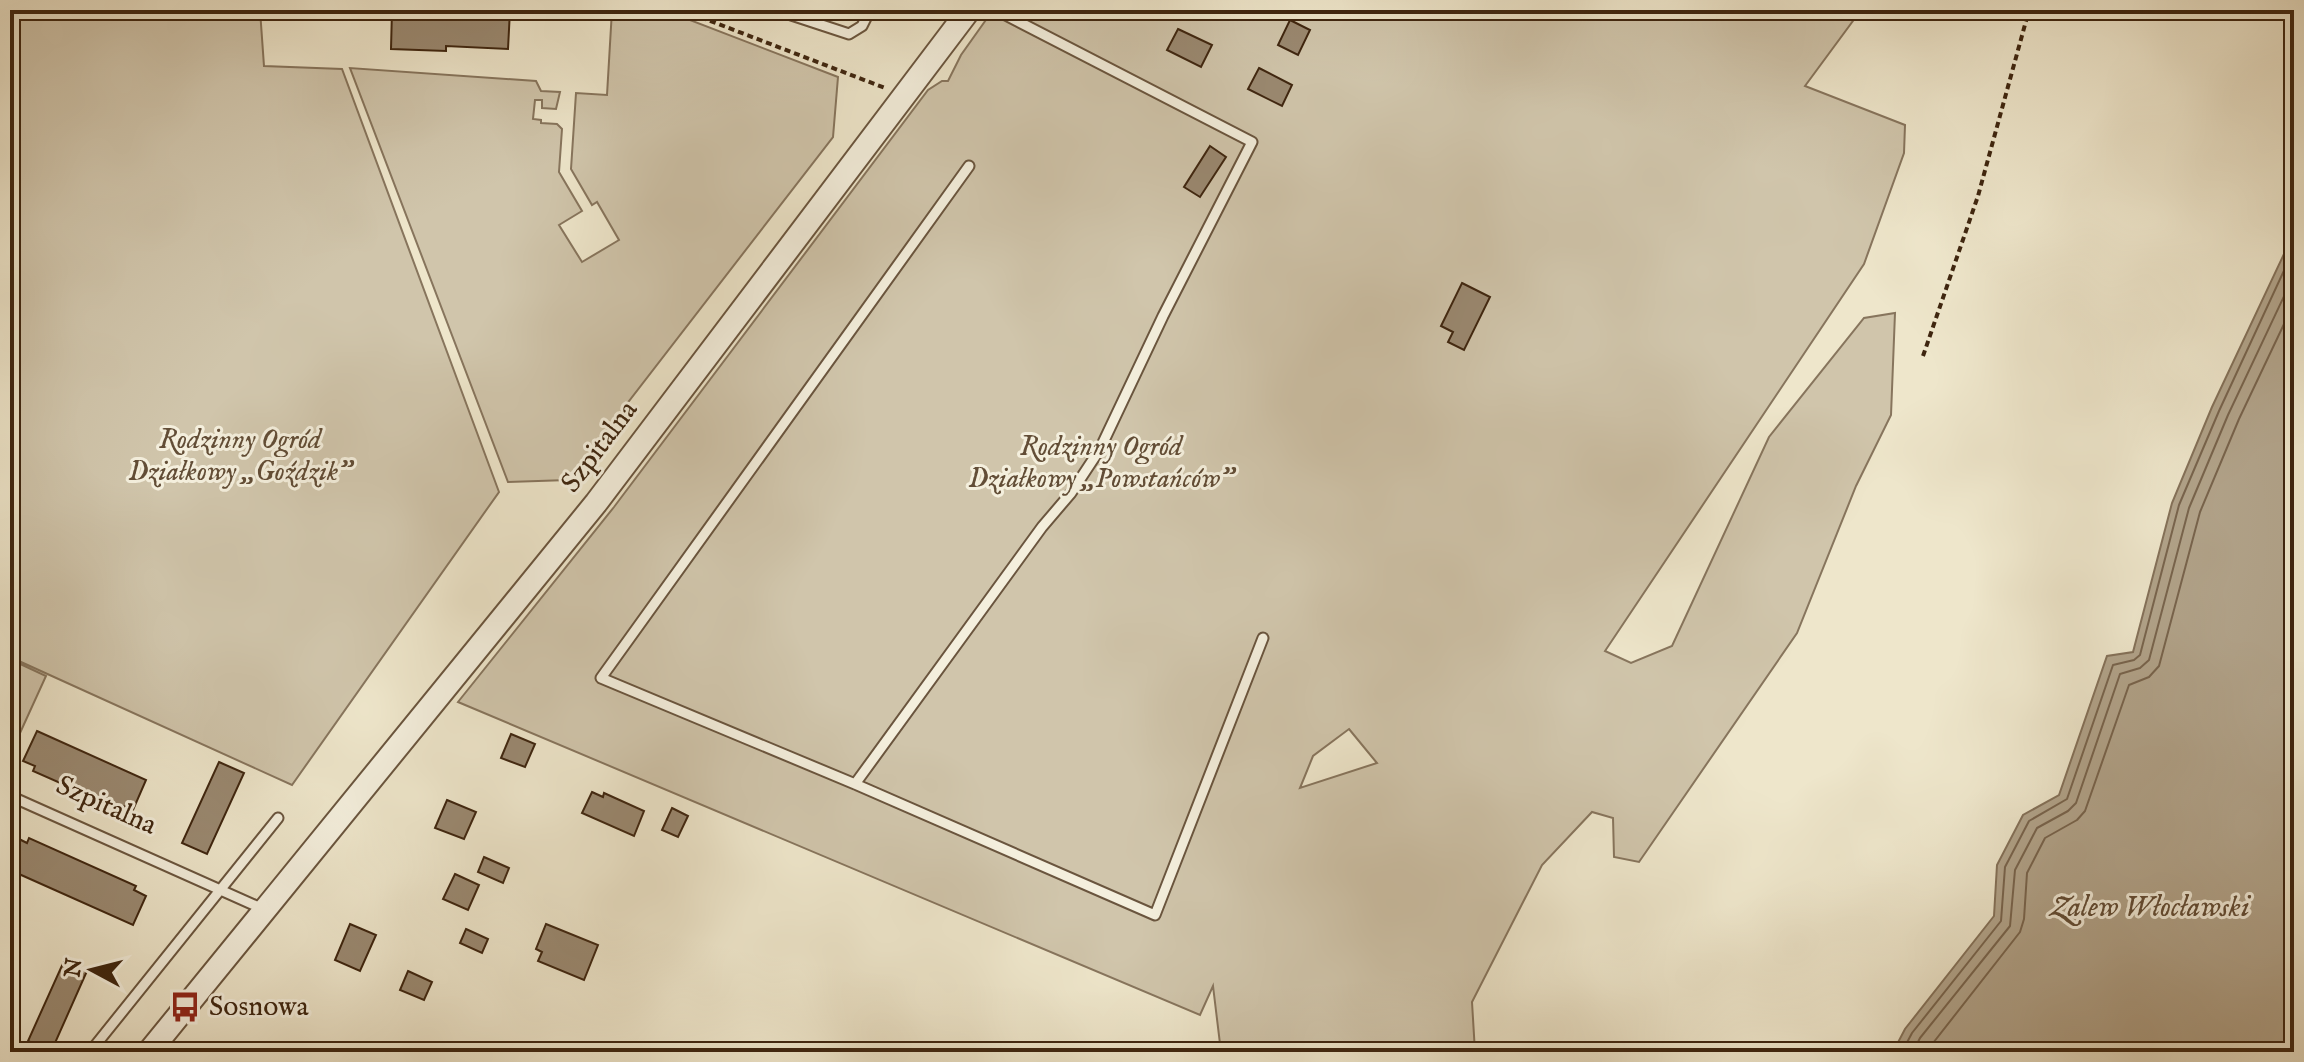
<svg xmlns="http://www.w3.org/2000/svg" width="2304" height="1062" viewBox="0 0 2304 1062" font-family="'IM FELL English',serif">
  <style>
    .green { fill: #d0c5ab; stroke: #87755d; stroke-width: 2; fill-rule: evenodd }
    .water { fill: #b2a48b; stroke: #847159; stroke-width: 2 }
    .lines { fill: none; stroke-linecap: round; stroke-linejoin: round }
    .shore { stroke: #78644d; stroke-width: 2 }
    .building { fill: #9a8971; stroke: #3e250f; stroke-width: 2 }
    .service-casing { stroke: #6a553e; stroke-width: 13 }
    .tertiary-casing { stroke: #6a553e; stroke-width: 26 }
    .path { stroke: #3e250f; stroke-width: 4; stroke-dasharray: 6 4; stroke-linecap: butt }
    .service { stroke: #f4efdd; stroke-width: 9 }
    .tertiary { stroke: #f4efdd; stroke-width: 22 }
    .labels { text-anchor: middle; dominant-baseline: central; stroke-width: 6; stroke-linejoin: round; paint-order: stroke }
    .park-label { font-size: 28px; font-style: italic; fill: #624d36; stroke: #f4efdd }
    .street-label { font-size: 28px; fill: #3e250f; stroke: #f4efdd }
    .poi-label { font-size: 28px; fill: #3e250f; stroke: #f4efdd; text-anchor: start }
    .water-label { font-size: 30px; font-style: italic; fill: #614b34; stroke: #f4efdd }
  </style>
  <rect width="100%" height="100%" fill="#eee6cb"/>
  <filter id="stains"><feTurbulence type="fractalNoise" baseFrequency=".0025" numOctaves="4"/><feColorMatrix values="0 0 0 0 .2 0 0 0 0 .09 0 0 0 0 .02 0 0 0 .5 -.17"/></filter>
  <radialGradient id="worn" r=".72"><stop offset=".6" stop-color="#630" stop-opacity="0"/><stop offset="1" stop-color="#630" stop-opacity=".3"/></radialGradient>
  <path class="green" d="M 10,10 L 260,10 L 264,66 L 342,69 L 499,492 L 292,785 L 10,657 Z
    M 612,10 L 664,10 L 838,77 L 833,137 L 568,480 L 508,482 L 350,68 L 536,81 L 541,91 L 560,92 L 556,109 L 542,108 L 542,100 L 535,100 L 533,119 L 541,120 L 541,123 L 557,124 L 562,129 L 559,172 L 582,211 L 559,225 L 582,262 L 619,240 L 597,202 L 592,205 L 571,169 L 576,93 L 607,95 Z
    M 993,10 L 1861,10 L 1805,86 L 1905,125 L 1904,153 L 1864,264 L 1605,651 L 1631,663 L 1672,646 L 1769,437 L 1864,318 L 1895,313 L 1891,415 L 1856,486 L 1797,633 L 1639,862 L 1614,857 L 1613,818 L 1592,812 L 1542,865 L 1472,1002 L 1475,1052 L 1221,1052 L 1213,986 L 1200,1015 L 458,702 L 614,507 L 928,90 L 942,81 L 948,81 L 961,55 ZM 1349,729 L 1377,763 L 1300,788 L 1313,756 Z
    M 16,662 L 46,676 L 15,744 L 10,741 L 10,674 Z"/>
  <path class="water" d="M 2294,224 L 2294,1052 L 1893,1052 L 1905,1029 L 1994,916 L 1997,865 L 2023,815 L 2059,795 L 2107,656 L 2133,652 L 2172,503 L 2212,407 L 2284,254 Z"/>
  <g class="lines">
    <path class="shore" d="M 1902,1052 L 1912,1033 L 2001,921 L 2005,867 L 2029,821 L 2067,799 L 2113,665 L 2134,660 L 2140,655 L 2179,505 L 2219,411 L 2294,249
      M 1913,1052 L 1920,1038 L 2010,926 L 2015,870 L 2037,828 L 2068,811 L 2076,803 L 2120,674 L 2140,668 L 2149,660 L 2189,508 L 2228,415 L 2294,275
      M 1926,1052 L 2020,932 L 2024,919 L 2027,873 L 2045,838 L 2077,820 L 2085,811 L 2129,685 L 2149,677 L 2159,666 L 2200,512 L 2239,419 L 2294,303"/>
  </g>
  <path class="building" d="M 392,10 L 510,10 L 508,49 L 446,46 L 446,51 L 391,49 Z
    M 1290,20 L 1310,30 L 1298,55 L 1278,45 Z
    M 1178,29 L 1212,45 L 1201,67 L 1167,50 Z
    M 1259,68 L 1292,85 L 1282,106 L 1248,89 Z
    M 1210,146 L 1226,157 L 1200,197 L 1184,187 Z
    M 1462,283 L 1490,297 L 1464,350 L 1448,342 L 1453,332 L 1441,326 Z
    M 37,731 L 146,780 L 133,810 L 121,805 L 119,809 L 33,771 L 35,766 L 23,761 Z
    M 511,734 L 535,744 L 525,767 L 501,758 Z
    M 219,762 L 244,773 L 207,854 L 182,843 Z
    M 592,792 L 603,797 L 604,793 L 644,811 L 634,836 L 582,813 Z
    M 447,800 L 476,812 L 464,839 L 435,828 Z
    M 672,808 L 688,816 L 678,837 L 662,830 Z
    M 15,837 L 27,843 L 29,838 L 136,886 L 134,890 L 146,896 L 133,925 L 10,870 L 10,848 Z
    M 484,857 L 509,868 L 503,883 L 478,872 Z
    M 455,874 L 479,885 L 468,910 L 443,899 Z
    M 350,924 L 376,935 L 360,971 L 335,960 Z
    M 546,924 L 598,945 L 584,980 L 538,961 L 542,952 L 536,949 Z
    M 466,929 L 488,939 L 482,953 L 460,943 Z
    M 64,961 L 87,971 L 51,1052 L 28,1041 Z
    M 408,971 L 432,982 L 424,1000 L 400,990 Z"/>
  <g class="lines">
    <g class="service-casing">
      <path id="service" d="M 776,10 L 849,34 L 862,26 L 870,10
        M 969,166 L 601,678 L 855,784 L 1155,915 L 1263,638
        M 855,784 L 1042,527 L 1071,493 L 1100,449 L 1163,316 L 1252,142 L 996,10
        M 10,796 L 263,909
        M 94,1047 L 278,818"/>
    </g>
    <g class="tertiary-casing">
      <path id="tertiary" d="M 149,1052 L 596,503 L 969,10"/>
    </g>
    <path class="path" d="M 682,10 L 885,88
      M 1923,356 L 1978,196 L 2029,10"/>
    <use href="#service" class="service"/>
    <use href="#tertiary" class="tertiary"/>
  </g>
  <defs>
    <g id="bus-bare" transform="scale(2.4)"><path d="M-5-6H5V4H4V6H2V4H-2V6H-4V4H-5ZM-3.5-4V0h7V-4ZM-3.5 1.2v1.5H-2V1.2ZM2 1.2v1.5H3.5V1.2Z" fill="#8f2418" stroke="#f4efdd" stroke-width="2.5" paint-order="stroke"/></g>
  </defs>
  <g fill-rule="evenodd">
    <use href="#bus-bare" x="185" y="1007"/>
  </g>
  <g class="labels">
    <g class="park-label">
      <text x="240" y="440">Rodzinny Ogród<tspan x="240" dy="32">Działkowy „Goździk”</tspan></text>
      <text x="1101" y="447">Rodzinny Ogród<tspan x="1101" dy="32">Działkowy „Powstańców”</tspan></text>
    </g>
    <g class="street-label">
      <text transform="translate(600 447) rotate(-53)">Szpitalna</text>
      <text transform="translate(106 806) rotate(24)">Szpitalna</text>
    </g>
    <g class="poi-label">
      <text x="209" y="1007">Sosnowa</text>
    </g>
    <g class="water-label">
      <text x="2150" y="908">Zalew Włocławski</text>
    </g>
  </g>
  <rect width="2304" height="1062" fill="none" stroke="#eee6cb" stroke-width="40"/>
  <rect x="12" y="12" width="2280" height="1038" fill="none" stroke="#3e250f" stroke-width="4"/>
  <rect x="20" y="20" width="2264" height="1022" fill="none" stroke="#3e250f" stroke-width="2"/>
  <g transform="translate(92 970) rotate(277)" stroke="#f4efdd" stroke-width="6" paint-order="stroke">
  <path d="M0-6L14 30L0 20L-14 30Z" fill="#3e250f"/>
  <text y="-12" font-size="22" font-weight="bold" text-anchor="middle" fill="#3e250f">N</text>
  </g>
  <rect width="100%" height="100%" filter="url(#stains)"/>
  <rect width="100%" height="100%" fill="url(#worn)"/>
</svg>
